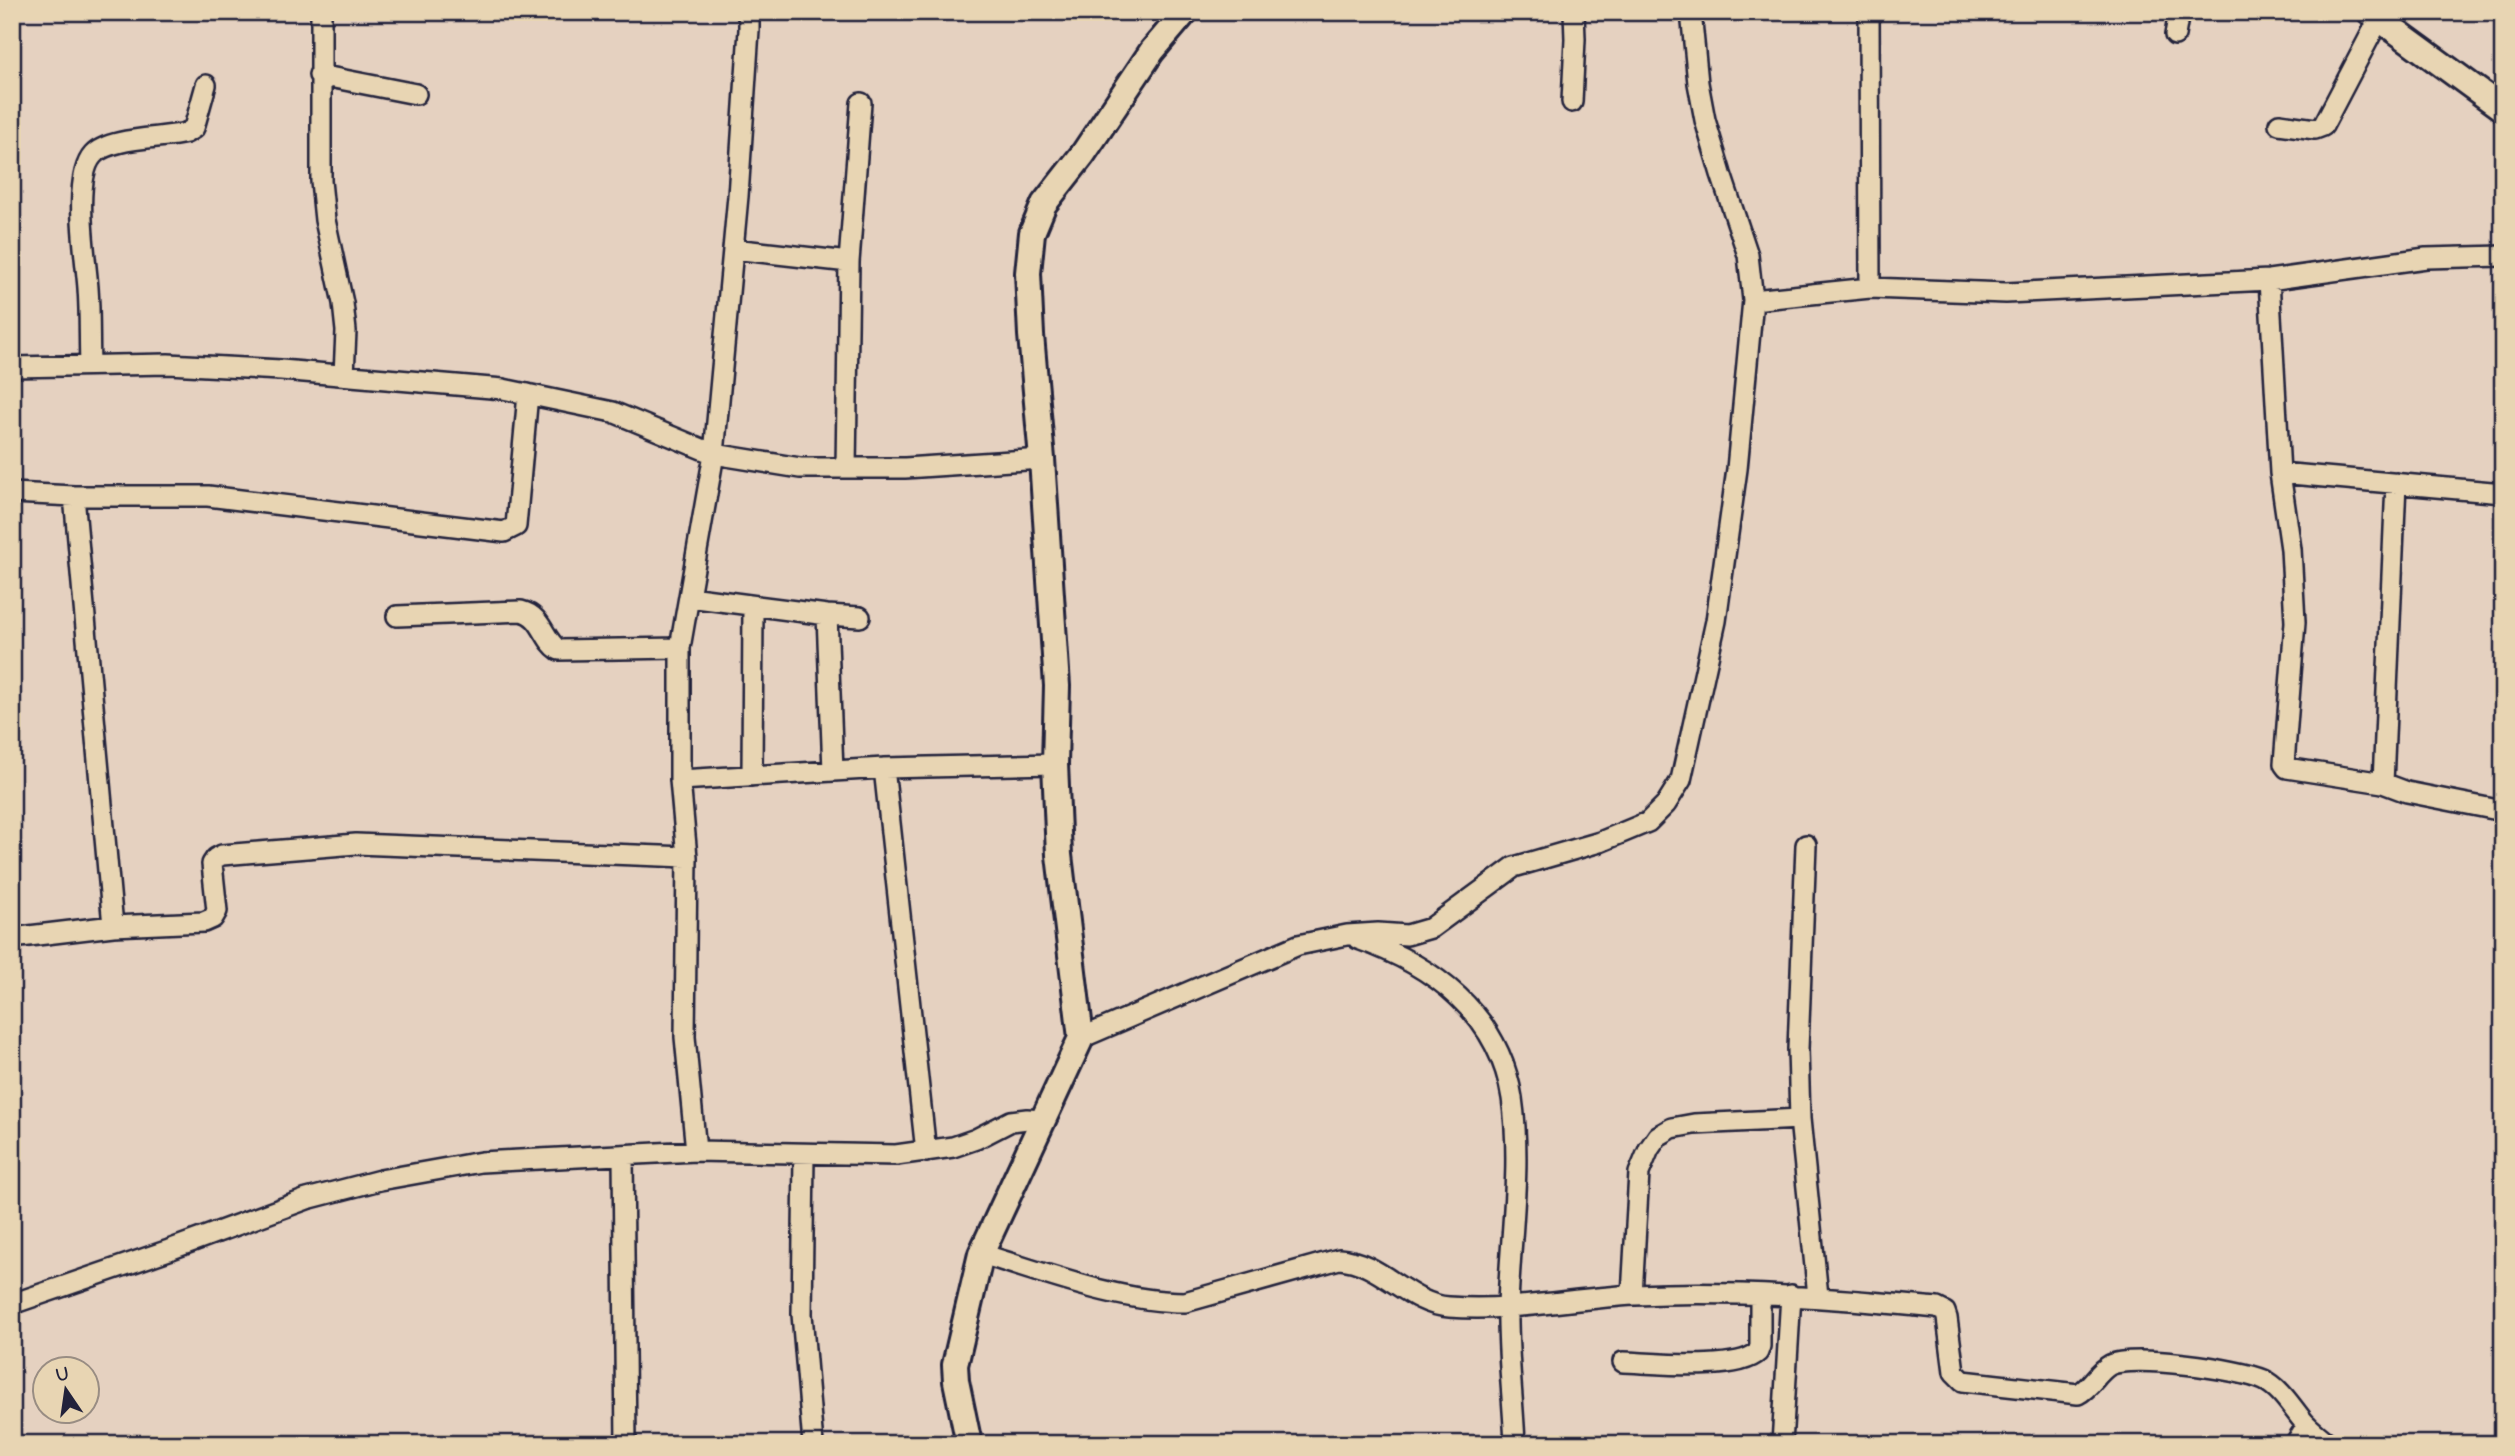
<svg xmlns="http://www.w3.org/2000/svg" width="2515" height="1456" viewBox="0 0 2515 1456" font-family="'Comic Neue',sans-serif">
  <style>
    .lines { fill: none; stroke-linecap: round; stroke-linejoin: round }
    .minor-casing { stroke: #22223b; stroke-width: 24 }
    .tertiary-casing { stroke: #22223b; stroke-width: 30 }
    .minor { stroke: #e8d5b3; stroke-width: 19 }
    .tertiary { stroke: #e8d5b3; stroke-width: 24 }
  </style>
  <rect width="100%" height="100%" fill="#e5d1c0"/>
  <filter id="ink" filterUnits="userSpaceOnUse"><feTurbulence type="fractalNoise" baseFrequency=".0143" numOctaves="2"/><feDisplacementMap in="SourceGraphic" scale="14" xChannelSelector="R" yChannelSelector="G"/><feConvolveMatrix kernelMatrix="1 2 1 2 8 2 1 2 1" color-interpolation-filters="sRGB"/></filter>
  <g filter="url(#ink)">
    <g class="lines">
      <g class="minor-casing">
        <path id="minor" d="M 321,12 L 321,181 L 325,220 L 343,303 L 346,331 L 344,375
          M 746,12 L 749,19 L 749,30 L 738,196 L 714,454 L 680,648 L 680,780 L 884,768 L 1055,764
          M 2175,35 L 2179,12
          M 319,75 L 416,94
          M 1572,102 L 1575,39 L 1574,12
          M 2279,124 L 2315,129 L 2323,126 L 2379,19
          M 733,249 L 849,262
          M 2269,280 L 2280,473 L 2503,493
          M 1870,288 L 2006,293 L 2269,280 L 2426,258 L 2503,256
          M 1753,300 L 1870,288 L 1869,12
          M 90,364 C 89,339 90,314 88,288 C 86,258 72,178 93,155 C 109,137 162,139 186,133 L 194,128 L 206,85
          M 12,367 L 168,364 L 281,370 L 503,389 L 613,412 L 714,454 L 800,468 L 905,468 L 1042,459
          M 846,468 L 849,262 L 861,103
          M 2280,473 L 2291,549 L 2295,622 L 2284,764 L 2287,768 L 2383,783
          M 2396,483 L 2383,783 L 2407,792 L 2503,811
          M 12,493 L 74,496 L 208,496 L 504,532 L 516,526 L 528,394
          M 74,496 L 113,926
          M 689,597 L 827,615 L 860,617
          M 827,615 L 833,771
          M 397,616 L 521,611 C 543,616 543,640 559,650 L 680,648
          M 884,768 L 926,1152
          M 752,776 L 753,606
          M 680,780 L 687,857 L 685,1037 L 696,1151
          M 1806,845 L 1798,1049 L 1800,1119 L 1818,1296
          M 12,938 L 113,926 L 204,922 L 213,918 L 217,911 L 212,864 L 216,858 L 222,855 L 356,844 L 687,857
          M 1358,939 C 1433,965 1499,1014 1512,1098 C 1522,1167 1510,1237 1508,1306 C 1507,1351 1513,1398 1515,1444
          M 1081,1038 L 1298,945 L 1347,935 L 1378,933 L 1407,935 L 1431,928 L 1514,867 L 1600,842 L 1648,822 L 1666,804 L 1681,780 L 1716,621 L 1737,469 L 1753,300 L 1748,255 L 1721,174 L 1705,120 L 1698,83 L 1691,12
          M 804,1155 L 802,1314 L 813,1444
          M 623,1157 L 626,1444
          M 981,1254 C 1045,1273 1119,1302 1185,1302 L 1339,1259 C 1380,1261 1409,1305 1449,1307 C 1512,1312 1573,1298 1635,1295 C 1736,1290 1836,1298 1937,1308 L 1945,1312 L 1947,1318 L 1954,1372 L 1963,1381 L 2078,1394 C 2092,1387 2097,1372 2110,1365 C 2132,1354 2240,1369 2264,1380 C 2281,1388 2292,1408 2304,1422 C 2311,1430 2321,1437 2329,1444
          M 1632,1295 L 1639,1173 L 1649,1149 L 1658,1136 L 1672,1128 L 1694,1124 L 1800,1119
          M 12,1304 L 169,1250 L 307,1199 L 380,1180 L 481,1162 L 696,1151 L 896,1155 L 953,1147 L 976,1139 L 1011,1121 L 1027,1119 L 1043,1120
          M 1623,1362 C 1654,1363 1737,1372 1758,1352 L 1760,1346 L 1760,1295
          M 1782,1444 L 1791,1295
          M 2295,1444 L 2307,1425"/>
      </g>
      <g class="tertiary-casing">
        <path id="tertiary" d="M 2370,12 L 2503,109
          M 969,1444 L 956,1381 L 955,1365 L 981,1254 L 1081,1038 L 1059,855 L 1055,764 L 1057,686 L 1042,459 L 1031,335 L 1028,273 L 1032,233 L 1044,204 L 1083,154 L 1152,51 L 1185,12"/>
      </g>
      <use href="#minor" class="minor"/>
      <use href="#tertiary" class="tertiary"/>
    </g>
  </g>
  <rect width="2515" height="1456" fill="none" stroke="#e8d5b3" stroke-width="42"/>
  <rect x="21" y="21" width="2473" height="1414" fill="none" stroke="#22223b" stroke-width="2.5" filter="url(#ink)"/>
  <g transform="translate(66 1390) rotate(347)"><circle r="33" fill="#e8d5b3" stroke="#998d83" stroke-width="2"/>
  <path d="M0-5L12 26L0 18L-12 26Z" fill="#22223b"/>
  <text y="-10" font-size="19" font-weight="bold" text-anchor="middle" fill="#22223b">U</text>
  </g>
</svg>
